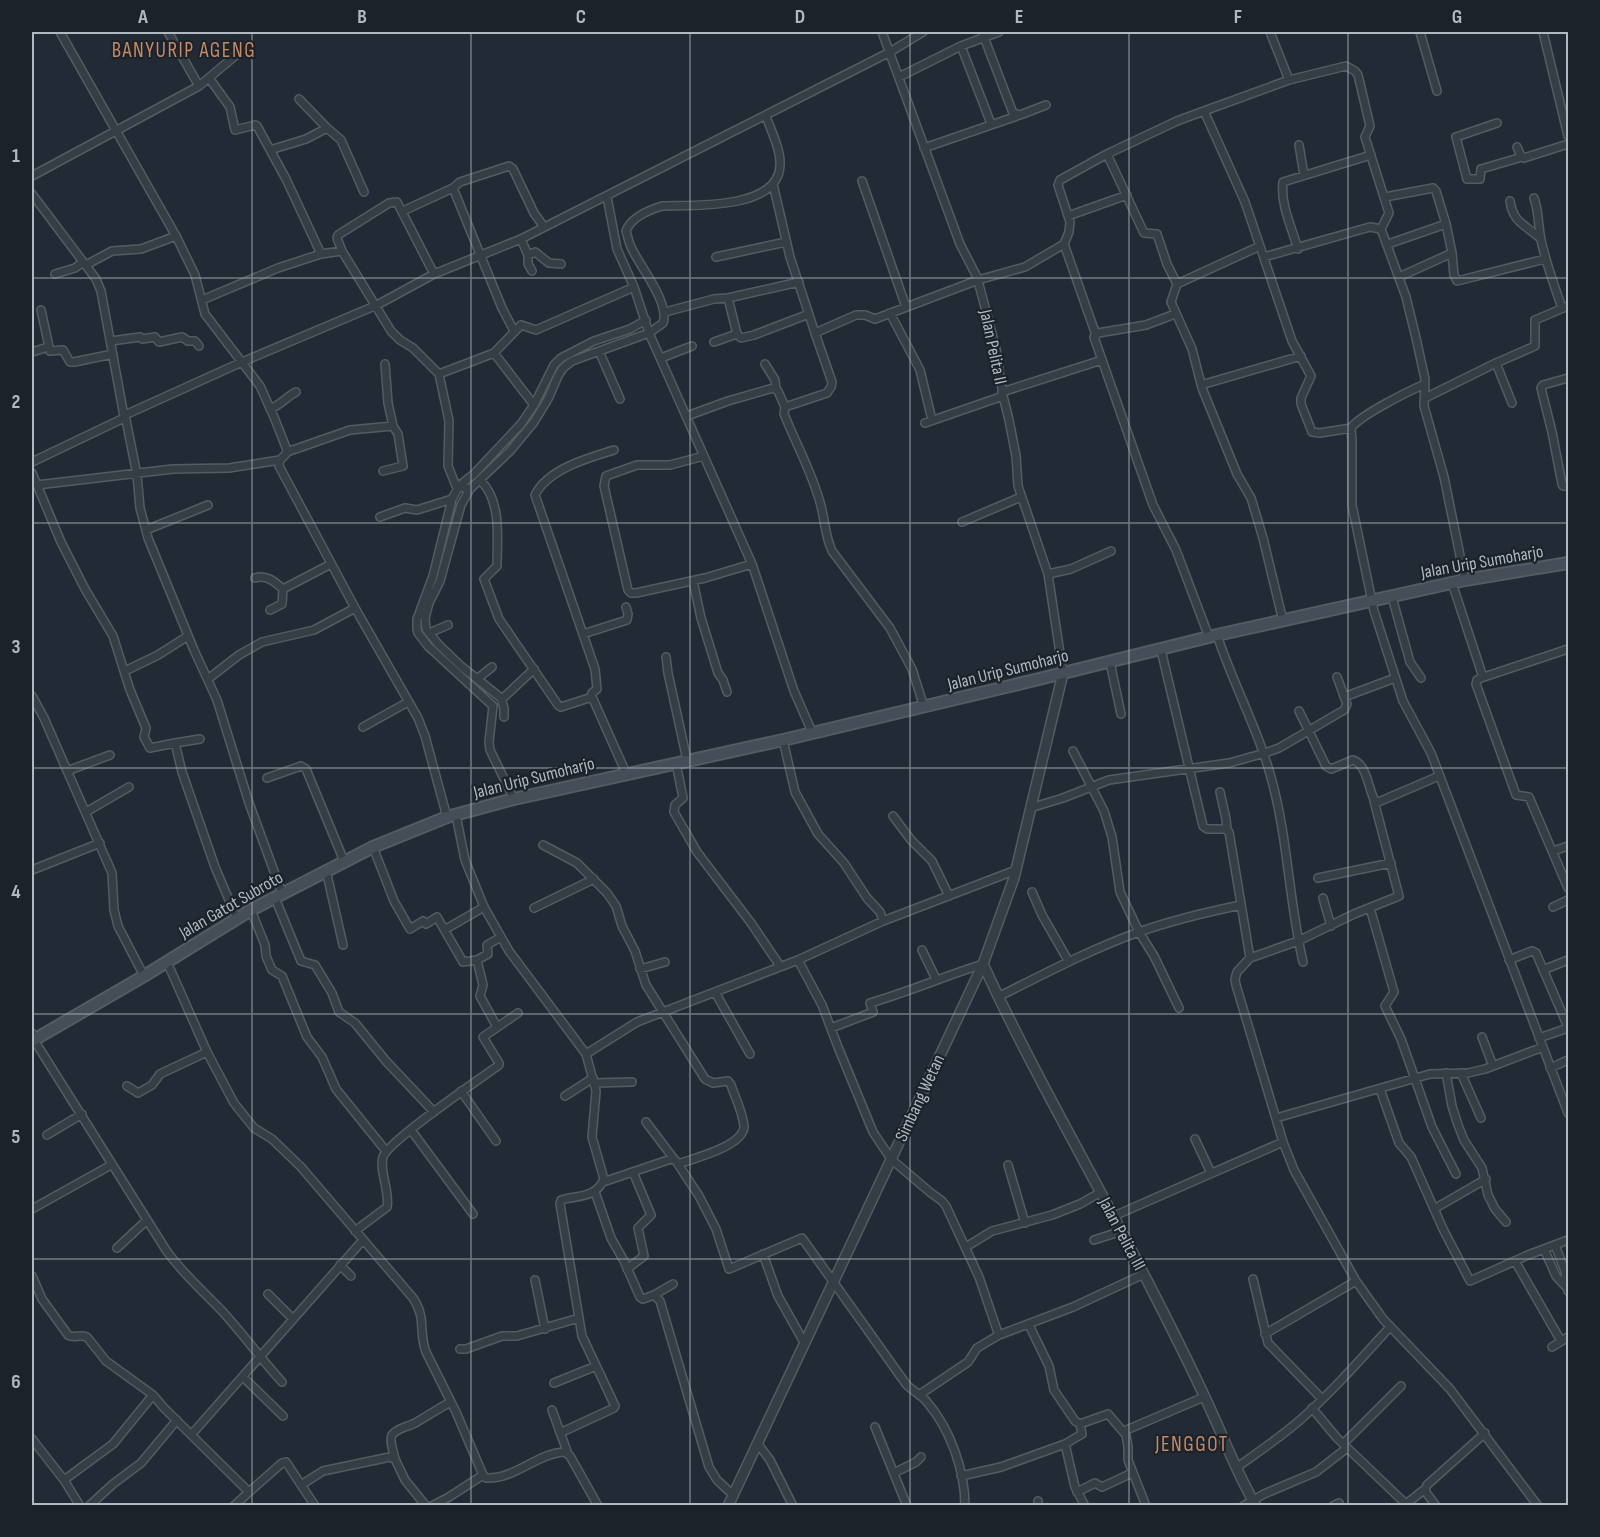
<svg xmlns="http://www.w3.org/2000/svg" width="1600" height="1537" viewBox="0 0 1600 1537" font-family="'Sofia Sans Condensed',sans-serif">
  <style>
    .lines { fill: none; stroke-linecap: round; stroke-linejoin: round }
    .minor-casing { stroke: #535b63; stroke-width: 10 }
    .tertiary-casing { stroke: #535b63; stroke-width: 12 }
    .secondary-casing { stroke: #535b63; stroke-width: 14 }
    .minor { stroke: #353d45; stroke-width: 7 }
    .tertiary { stroke: #353d45; stroke-width: 9 }
    .secondary { stroke: #444d58; stroke-width: 10 }
    .grid { fill: none; stroke: #b0b8c2; stroke-width: 1.5; stroke-opacity: 0.55 }
    .labels { text-anchor: middle; dominant-baseline: central; stroke-width: 4.5; stroke-linejoin: round; paint-order: stroke }
    .street-label { font-size: 18px; fill: #b0b8c2; stroke: #1b222a }
    .quarter-label { font-size: 21px; letter-spacing: 1.5px; fill: #c68a67; stroke: #1b222a }
    .neatline { fill: none; stroke: #b0b8c2; stroke-width: 2 }
    .grid-label { font-size: 20px; text-anchor: middle; font-weight: bold; fill: #b0b8c2 }
  </style>
  <rect width="100%" height="100%" fill="#222b35"/>
  <g class="lines">
    <g class="minor-casing">
      <path id="minor" d="M 60,32 L 176,236 L 195,275 L 205,314 L 260,386 L 274,417 L 287,450 L 286,454 L 280,460 L 279,466 L 355,608 L 418,718 L 425,736 L 447,817
        M 168,32 L 199,86
        M 882,32 L 960,244 L 977,277 L 996,349 L 1003,396 L 1009,420 L 1016,456 L 1018,486 L 1048,574 L 1063,673
        M 982,32 L 1013,113 L 1020,115 L 1046,105
        M 1270,32 L 1289,80 L 1346,66 L 1355,71 L 1358,75 L 1370,126 L 1365,137 L 1389,213 L 1381,229 L 1406,297 L 1416,338 L 1425,379 L 1424,406 L 1444,477 L 1465,580
        M 1420,32 L 1437,91
        M 1543,32 L 1568,136
        M 961,46 L 999,32
        M 899,77 L 961,46 L 990,121 L 991,125 L 924,148
        M 209,78 L 230,107 L 235,130 L 255,125 L 257,126 L 286,179 L 321,254
        M 299,99 L 327,128
        M 1204,111 L 1289,80
        M 1497,123 L 1456,137 L 1467,179 L 1480,179 L 1481,169 L 1522,157
        M 991,125 L 1017,116
        M 1299,145 L 1304,175
        M 1517,147 L 1520,154 L 1524,158 L 1568,144
        M 270,150 L 306,139 L 327,128 L 341,140 L 364,192
        M 1107,154 L 1144,233 L 1157,234 L 1167,264 L 1177,284
        M 32,176 L 199,86 L 235,56
        M 862,181 L 906,307
        M 773,184 L 790,257 L 815,333
        M 453,188 L 502,308 L 514,331
        M 32,194 L 96,279 L 101,291 L 124,416
        M 607,197 L 617,249 L 634,287 L 649,333 L 752,564 L 794,691 L 812,732
        M 1385,197 L 1433,188 L 1436,191 L 1446,224
        M 1534,198 C 1539,212 1538,226 1541,240 C 1546,263 1554,285 1562,308
        M 1510,201 C 1513,223 1526,225 1541,239
        M 403,211 L 453,188 L 460,182 L 509,166 L 513,169 L 534,213 L 544,227
        M 1068,216 L 1127,195
        M 521,239 L 528,255 L 528,264 L 532,271
        M 1064,244 L 1096,335
        M 1388,244 L 1446,224 L 1452,253 L 1454,275 L 1457,281 L 1545,259
        M 1260,246 L 1177,284 L 1171,302 L 1192,349 L 1202,388 L 1237,474 L 1251,498 L 1263,538 L 1283,621
        M 1298,249 C 1292,228 1280,204 1283,182 L 1371,155
        M 342,251 L 337,238 L 338,235 L 389,203 L 397,202 L 434,274
        M 528,255 L 535,252 L 549,263 L 561,264
        M 716,257 L 786,242
        M 1264,257 L 1370,227 L 1381,229
        M 86,265 L 112,251 L 141,249 L 176,236
        M 55,274 L 75,268 L 83,262
        M 1399,277 L 1452,253
        M 728,298 L 799,282
        M 202,300 L 278,268 L 321,254 L 342,251 L 391,331 L 400,340 L 413,348 L 439,374 L 449,421 L 448,466 L 456,486 L 470,489
        M 41,310 L 50,351 L 63,350 L 70,362 L 74,362 L 113,354
        M 665,312 L 714,299 L 728,298 L 737,334 L 741,338 L 754,335 L 809,314
        M 890,313 L 920,370 L 932,420
        M 111,341 L 140,337 L 142,339 L 155,337 L 159,342 L 182,337 L 188,341 L 195,341 L 199,346
        M 714,342 L 737,334
        M 599,351 L 620,399
        M 32,352 L 48,347
        M 494,353 L 534,405
        M 661,358 L 692,346
        M 1102,360 L 1094,337 L 1098,333 L 1146,325 L 1175,314
        M 1496,363 L 1512,403
        M 765,364 L 775,380 L 776,389
        M 439,374 L 494,353 L 521,325 L 536,330 L 634,287
        M 1568,378 L 1543,385 L 1541,388 L 1552,432 L 1562,484 L 1563,486 L 1568,486
        M 1201,385 L 1301,356
        M 1002,392 L 1102,360 L 1153,505 L 1176,550 L 1209,637
        M 1425,398 L 1496,363 L 1535,346 L 1535,320 L 1568,306
        M 270,409 C 283,404 284,398 296,392
        M 687,416 L 728,401 L 773,388 L 778,391 L 785,407
        M 925,423 L 1003,396
        M 1351,428 C 1360,415 1409,391 1425,384
        M 287,452 L 350,430 L 393,426 L 388,403 L 385,364
        M 704,456 L 670,465 L 637,465 L 606,476 L 604,486 L 628,590 L 631,593 L 636,593 L 705,578 L 752,564
        M 32,462 L 124,418
        M 383,471 L 403,466 L 398,434 L 393,426
        M 32,473 L 61,542 L 85,589 L 113,636 L 130,690 L 146,728 L 144,737 L 150,748 L 175,743 L 182,772 L 215,867 L 237,919
        M 481,481 C 502,502 497,539 497,566 L 484,579 L 499,619 L 558,705 L 561,707 L 589,698 L 593,699 L 626,773
        M 37,485 L 173,469 L 229,468 L 280,460
        M 452,499 L 433,576 L 417,619 L 417,629 L 418,633 L 428,646 L 493,706 L 489,742 L 490,750 L 514,799
        M 380,517 L 405,508 L 417,510 L 452,499 L 459,486 L 474,474 L 521,424 L 534,405 L 554,365 L 561,358 L 594,341 L 630,329 L 646,320
        M 962,522 L 1021,497
        M 146,530 L 208,505
        M 1048,574 L 1071,569 L 1111,551
        M 255,578 C 266,574 275,582 283,589 L 282,604 L 270,610
        M 693,581 L 701,618 L 718,673 L 723,680 L 727,692
        M 1452,583 L 1483,677
        M 283,589 L 331,564
        M 1392,597 L 1410,662 L 1421,678
        M 429,633 L 448,625
        M 583,634 L 627,620 L 628,614 L 626,607
        M 1217,635 C 1233,684 1259,731 1272,781 C 1288,840 1289,902 1303,962
        M 1568,649 L 1481,678 L 1477,680 L 1476,684 L 1516,795 L 1529,797 L 1568,888
        M 1161,650 L 1203,826 L 1207,829 L 1225,829 L 1229,832 L 1250,958
        M 666,657 L 668,673 L 687,760
        M 1110,662 L 1121,714
        M 125,671 L 158,655 L 188,636
        M 208,679 L 239,655 L 262,642 L 314,630 L 355,608
        M 477,679 L 492,667
        M 32,696 L 44,718 L 112,873 L 114,910 L 118,926 L 144,976
        M 1344,697 L 1395,678
        M 591,698 L 592,693 L 597,689 L 595,669 L 535,495 C 548,469 588,458 614,450
        M 502,699 L 534,669
        M 924,707 L 912,669 L 890,628 L 832,551 C 825,536 825,521 821,506 C 813,474 796,444 784,414 L 785,407 L 827,393 L 831,387 L 832,382 L 815,333 L 856,315 L 865,315 L 875,319 L 978,280 L 1025,267 L 1064,244 L 1069,232 L 1070,222 L 1058,185 L 1060,180 L 1107,154 L 1177,121 L 1204,111 L 1245,202 L 1292,341 L 1311,376 L 1301,398 L 1301,404 L 1312,432 L 1320,433 L 1351,428 L 1352,440 L 1352,505 L 1374,611 L 1403,701 L 1431,753 L 1568,1113
        M 1299,711 L 1326,766 L 1331,769 L 1353,760 C 1368,765 1368,791 1376,803 L 1439,776
        M 504,717 L 504,708 L 501,698 L 462,667 L 438,644 L 426,629 L 425,618 L 429,603 L 440,581 L 461,505 L 470,489 L 510,451 L 534,422 L 548,399 L 558,376 L 563,368 L 572,361 L 649,333 L 663,323 C 670,303 641,268 632,249 C 629,244 628,237 626,231 C 631,217 649,210 662,206 C 693,205 779,210 780,165 C 781,150 771,131 766,116
        M 363,727 L 408,702
        M 783,740 L 795,792 L 818,834 L 844,863 L 867,898 L 880,912 L 883,921
        M 175,743 L 200,739
        M 1073,751 L 1104,811 L 1112,837 L 1120,892 L 1139,932 L 1154,956 L 1179,1008
        M 676,763 L 683,798 L 675,805 L 674,812 L 697,852 L 751,923 L 780,966
        M 67,771 L 110,755
        M 267,778 L 301,766 L 306,769 L 344,861
        M 1220,792 L 1226,819 L 1227,830
        M 1374,801 L 1399,896 L 1354,914 L 1298,941 L 1250,958 L 1237,972 L 1235,979 L 1236,985 L 1283,1142 L 1294,1170 L 1356,1281 L 1383,1319 L 1450,1389 L 1538,1506
        M 1030,808 L 1063,798 L 1109,780 L 1229,763 L 1265,753 L 1279,748 L 1344,710 L 1347,704 L 1337,677
        M 86,812 L 129,787
        M 456,815 L 465,860 L 484,907 L 509,951 L 586,1054 L 596,1091 L 592,1137 L 604,1179 C 596,1198 579,1195 561,1200 L 560,1204 L 582,1336 L 615,1406 L 614,1408 L 560,1433
        M 893,816 L 911,840 L 932,861 L 949,896
        M 543,845 L 577,863 L 607,893 L 616,906 L 622,926 L 635,951 L 646,985 L 705,1079 L 713,1083 L 728,1081 L 731,1085 C 735,1097 743,1113 744,1126 C 744,1146 695,1158 678,1164
        M 373,847 L 394,901 L 410,929 L 423,921 L 426,924 L 437,917 L 463,962 L 477,960 L 488,954 L 487,945 L 501,937
        M 1553,851 L 1568,846
        M 32,870 L 100,843
        M 326,870 L 343,945
        M 1318,878 L 1391,863
        M 1032,892 L 1042,915 L 1069,962
        M 282,893 L 249,803 L 217,700 L 194,650 L 148,538 L 140,508 L 137,475 L 125,415 L 242,362 L 377,305 L 434,274 L 521,239 L 890,52 L 923,32
        M 275,898 L 301,961 L 315,965 L 332,993 L 339,1012 L 355,1023 L 386,1061 L 434,1112
        M 1323,898 L 1331,926
        M 1553,907 L 1568,900
        M 534,908 L 594,879
        M 1370,908 L 1394,992 L 1385,1006 L 1401,1039 L 1432,1127 L 1456,1174
        M 251,910 L 265,945 L 266,956 L 272,970 L 282,976 L 307,1037 L 322,1057 L 336,1089 L 386,1151
        M 446,929 L 484,907
        M 922,950 L 936,979
        M 477,960 L 483,985 L 480,996 L 497,1027
        M 798,960 L 822,1005 L 838,1047 L 873,1132 L 891,1159 L 931,1193 L 942,1201 L 946,1206 L 979,1277 L 998,1333 L 999,1335 L 977,1348 L 968,1362 L 919,1395
        M 1509,960 L 1532,951 L 1536,953 L 1568,1027
        M 167,962 L 207,1052 L 234,1103 L 254,1128 L 272,1139 L 301,1167 L 413,1298 C 427,1319 418,1331 426,1352 L 456,1412 L 483,1475 L 486,1478 C 514,1480 537,1453 565,1452 L 570,1456 L 598,1506
        M 640,969 L 665,962
        M 1543,970 L 1568,960
        M 715,992 L 750,1054
        M 998,997 C 1044,974 1091,949 1139,932 C 1173,920 1207,912 1241,905
        M 831,1028 L 873,1012 L 870,1003 C 908,992 945,976 983,964
        M 32,1033 L 34,1040 L 166,1250 C 182,1273 203,1291 222,1311 C 243,1334 261,1359 282,1382
        M 1482,1037 L 1493,1066
        M 1539,1038 L 1568,1028
        M 586,1054 L 637,1022 L 798,960 L 883,921 L 1016,870
        M 1550,1068 L 1568,1060
        M 1446,1073 L 1452,1106 L 1458,1125 L 1464,1140 L 1482,1168 L 1488,1195 L 1495,1209 L 1506,1222
        M 1461,1073 L 1481,1118
        M 595,1083 L 632,1082
        M 127,1086 L 138,1093 L 152,1085 L 160,1074 L 207,1052
        M 1380,1089 L 1399,1143 L 1411,1157 L 1443,1229 L 1470,1281 L 1528,1255 L 1568,1240
        M 461,1091 L 496,1141
        M 565,1096 L 593,1078
        M 1276,1118 L 1430,1074 L 1468,1073 L 1485,1069 L 1543,1047
        M 646,1122 L 674,1159
        M 411,1130 L 473,1214
        M 47,1135 L 82,1114
        M 1195,1139 L 1211,1173
        M 1008,1165 L 1025,1223
        M 603,1182 L 671,1159 L 676,1161 L 699,1196 L 716,1229 L 729,1269 L 802,1238 L 906,1384 C 912,1391 921,1394 927,1402 C 950,1429 965,1470 965,1506
        M 595,1192 L 611,1238 L 624,1261 L 640,1297 L 643,1299 L 654,1295 L 660,1301 L 709,1467 L 717,1480 L 733,1495
        M 32,1209 L 111,1165
        M 1434,1209 L 1486,1179
        M 1114,1216 L 1283,1142
        M 355,1231 L 387,1207 C 390,1192 379,1170 383,1157 C 388,1141 480,1079 499,1065 L 499,1063 L 483,1037 L 518,1013
        M 1094,1240 L 1122,1231
        M 1555,1245 L 1565,1271 L 1568,1291
        M 966,1247 L 992,1231 L 1052,1215 L 1080,1204 L 1101,1192
        M 117,1248 L 147,1220
        M 1544,1249 L 1556,1276 L 1568,1289
        M 763,1254 L 778,1296 L 805,1344
        M 1515,1261 L 1561,1341
        M 340,1265 L 351,1276
        M 627,1269 L 644,1256 L 638,1228 L 651,1215 L 633,1172
        M 32,1276 L 42,1299 L 68,1335 C 74,1339 80,1334 87,1337 L 106,1361 L 153,1395 L 164,1408 L 249,1492 L 282,1463 L 286,1462 L 315,1506
        M 1253,1279 L 1268,1343 L 1322,1399
        M 535,1280 L 545,1329
        M 268,1294 L 293,1319
        M 654,1295 L 673,1284
        M 1029,1325 L 1049,1366 L 1054,1390 L 1075,1421 L 1080,1424 L 1108,1414 L 1126,1435 L 1128,1447 L 1128,1460 L 1146,1506
        M 1265,1334 L 1356,1281
        M 999,1335 L 1073,1307 L 1144,1274
        M 1552,1347 L 1568,1337
        M 460,1349 L 466,1349 L 502,1336 L 517,1336 L 579,1318
        M 243,1377 L 283,1416
        M 554,1383 L 596,1366
        M 1312,1408 L 1337,1438 L 1408,1506
        M 552,1410 L 568,1454
        M 1080,1424 L 1082,1434 L 1065,1444 L 1075,1487 L 1085,1506
        M 875,1427 L 907,1506
        M 1124,1431 L 1204,1397
        M 191,1435 L 363,1240
        M 32,1439 L 64,1480 L 80,1506
        M 758,1444 L 770,1460 L 793,1506
        M 1343,1444 L 1401,1386
        M 395,1459 C 394,1454 389,1440 392,1435 C 398,1427 409,1427 417,1422 C 429,1415 439,1408 451,1402
        M 1236,1468 C 1257,1453 1279,1438 1299,1421 C 1332,1392 1361,1359 1390,1327
        M 894,1473 L 916,1462 L 921,1457
        M 961,1476 L 1001,1467 L 1065,1444
        M 64,1480 L 113,1444 L 153,1395
        M 301,1485 L 323,1471 L 390,1457 L 395,1459 L 405,1480 L 426,1506
        M 1077,1492 L 1095,1483 L 1102,1487 L 1132,1473
        M 1038,1501 L 1038,1506
        M 1406,1504 L 1425,1489
        M 89,1506 L 113,1484 L 141,1463 L 177,1420
        M 234,1506 L 249,1492
        M 432,1506 L 449,1497 L 483,1475
        M 1243,1506 L 1264,1494 L 1316,1472 L 1347,1448
        M 1333,1506 L 1339,1503
        M 1436,1506 L 1425,1491 L 1427,1485 L 1485,1433"/>
    </g>
    <g class="tertiary-casing">
      <path id="tertiary" d="M 983,964 C 1035,1077 1099,1185 1155,1296 C 1175,1335 1195,1375 1213,1415 C 1227,1446 1239,1477 1256,1506
        M 728,1506 L 983,964 L 1014,878 L 1063,673"/>
    </g>
    <g class="secondary-casing">
      <path id="secondary" d="M 32,1041 L 144,976 L 251,910 L 373,847 L 447,817 L 514,799 L 783,740 L 1031,681 L 1217,635 L 1465,580 L 1568,563"/>
    </g>
    <use href="#minor" class="minor"/>
    <use href="#tertiary" class="tertiary"/>
    <use href="#secondary" class="secondary"/>
  </g>
  <path class="grid" d="M 252,32 L 252,1506M 471,32 L 471,1506M 690,32 L 690,1506M 910,32 L 910,1506M 1129,32 L 1129,1506M 1348,32 L 1348,1506M 32,278 L 1568,278M 32,523 L 1568,523M 32,768 L 1568,768M 32,1014 L 1568,1014M 32,1259 L 1568,1259"/>
  <g class="labels">
    <g class="street-label">
      <text transform="translate(993 347) rotate(78)">Jalan Pelita II</text>
      <text transform="translate(1482 562) rotate(-10)">Jalan Urip Sumoharjo</text>
      <text transform="translate(1008 670) rotate(-14)">Jalan Urip Sumoharjo</text>
      <text transform="translate(534 778) rotate(-14)">Jalan Urip Sumoharjo</text>
      <text transform="translate(231 905) rotate(-30)">Jalan Gatot Subroto</text>
      <text transform="translate(920 1098) rotate(-65)">Simbang Wetan</text>
      <text transform="translate(1122 1234) rotate(62)">Jalan Pelita III</text>
    </g>
    <g class="quarter-label">
      <text x="184" y="50">BANYURIP AGENG</text>
      <text x="1192" y="1444">JENGGOT</text>
    </g>
  </g>
  <rect width="1600" height="1537" fill="none" stroke="#1b222a" stroke-width="66"/>
  <rect x="33" y="33" width="1534" height="1471" class="neatline"/>
  <g class="grid-label">
    <text x="143" y="23">A</text>
    <text x="362" y="23">B</text>
    <text x="581" y="23">C</text>
    <text x="800" y="23">D</text>
    <text x="1019" y="23">E</text>
    <text x="1238" y="23">F</text>
    <text x="1457" y="23">G</text>
    <text x="16" y="162">1</text>
    <text x="16" y="408">2</text>
    <text x="16" y="653">3</text>
    <text x="16" y="898">4</text>
    <text x="16" y="1143">5</text>
    <text x="16" y="1388">6</text>
  </g>
</svg>
